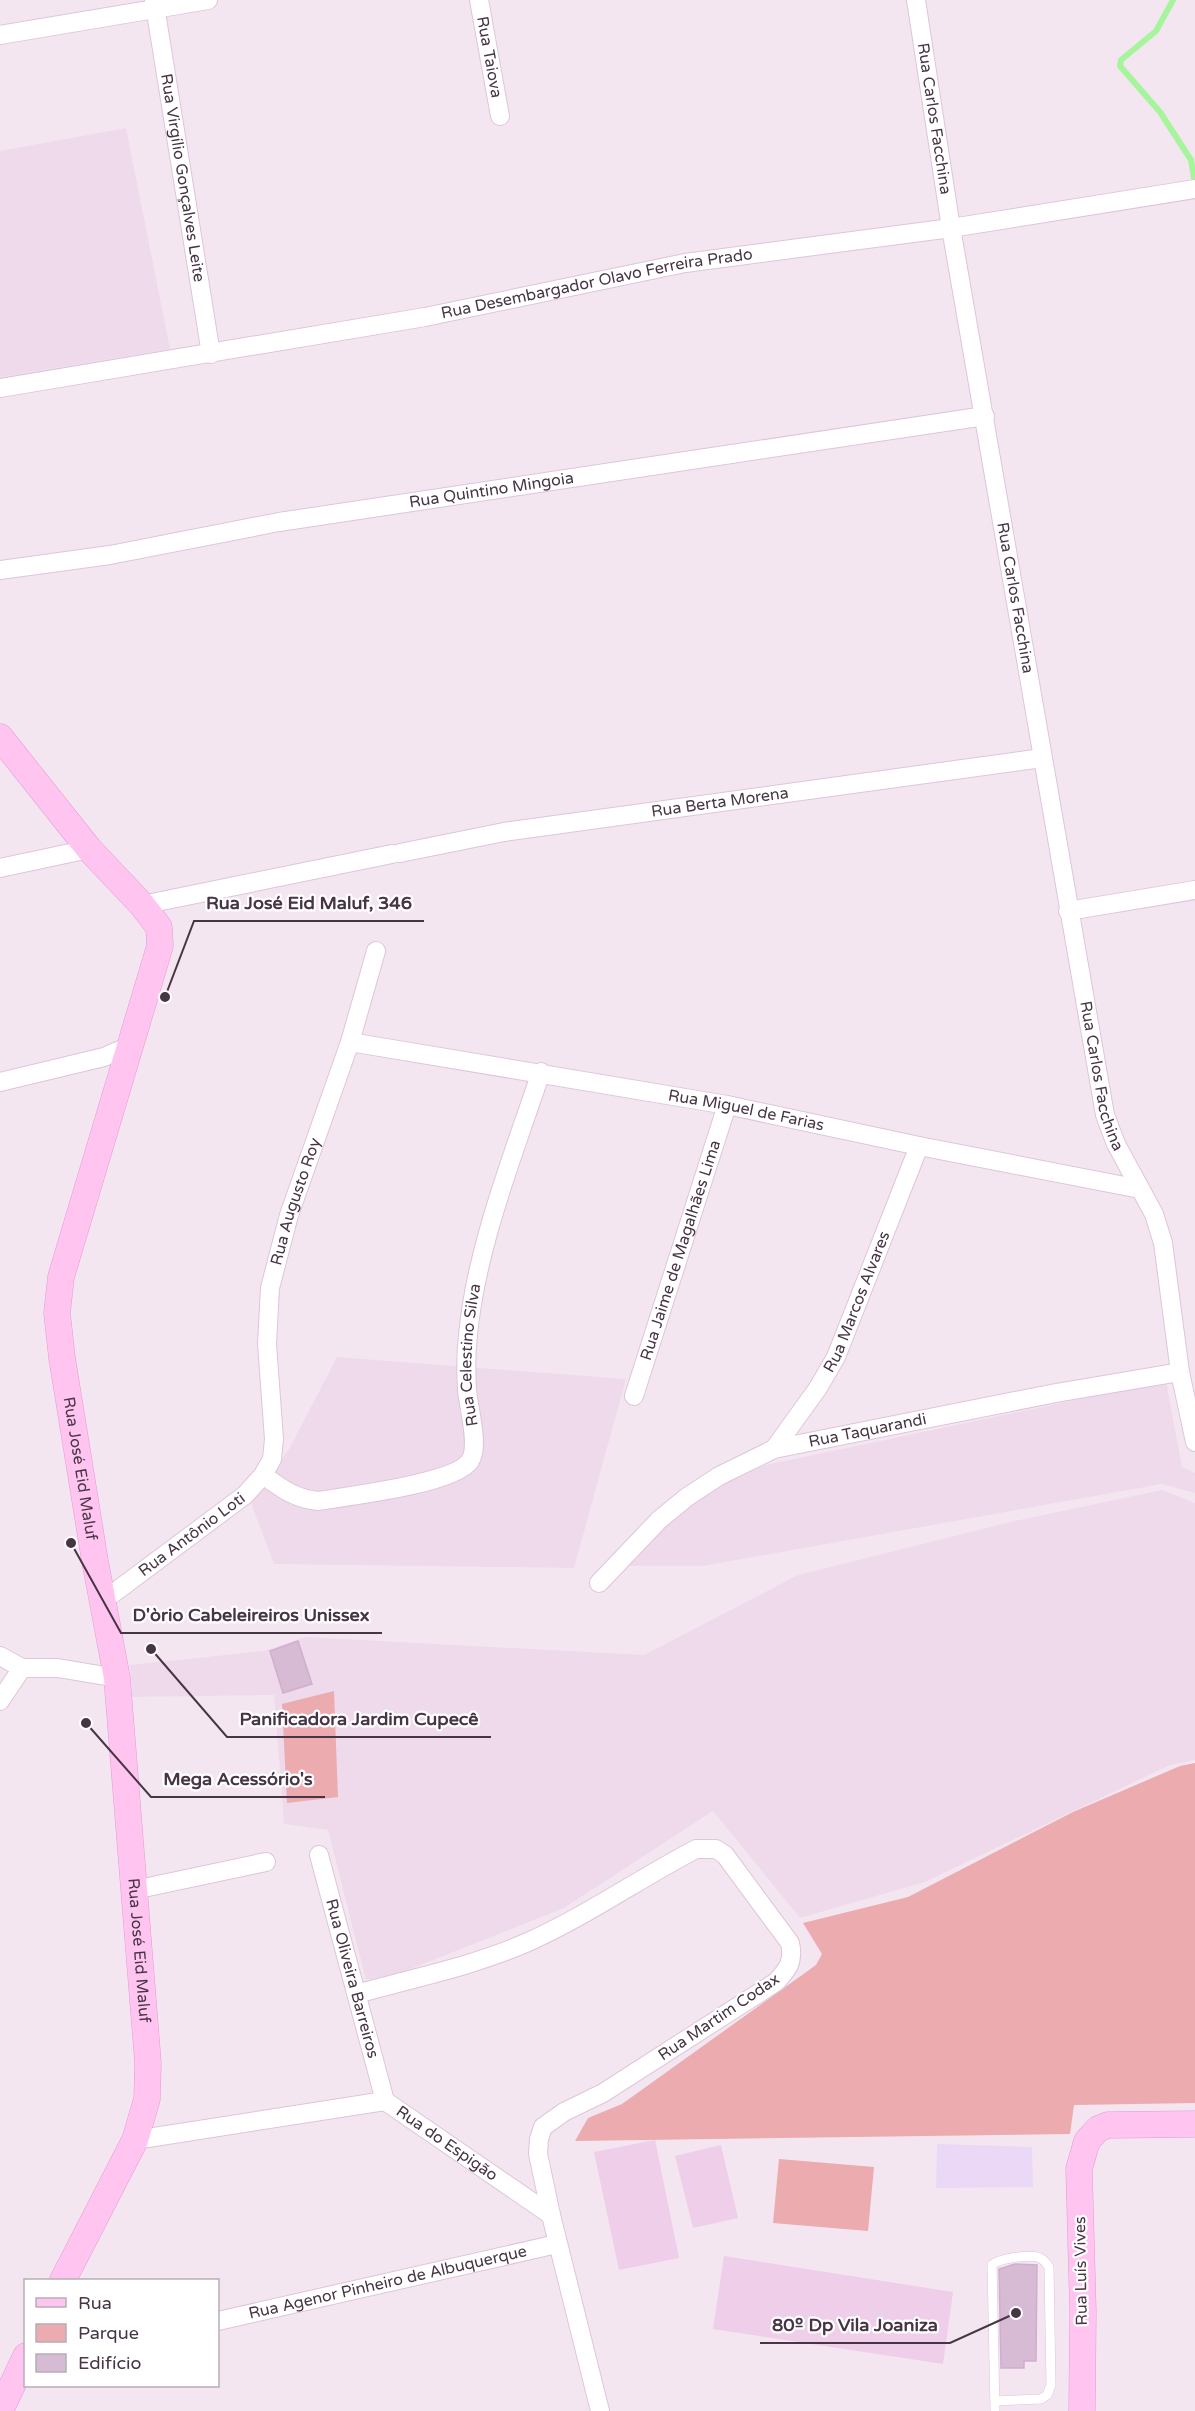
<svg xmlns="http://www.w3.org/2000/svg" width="1195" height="2411" viewBox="0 0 1195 2411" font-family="'Varela Round',sans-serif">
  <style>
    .residential { fill: #efdaec }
    .education { fill: #eecee8 }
    .medical { fill: #ebd8f6 }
    .green { fill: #ebabaf }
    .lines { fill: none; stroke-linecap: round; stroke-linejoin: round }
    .stream { stroke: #a6f59d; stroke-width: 6 }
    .building { fill: #d7bad4; stroke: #d2adce; stroke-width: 1.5 }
    .lane-casing { stroke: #dec5da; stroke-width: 10 }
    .street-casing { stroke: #dec5da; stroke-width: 20 }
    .secondary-casing { stroke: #e49ad2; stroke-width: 27 }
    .lane { stroke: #fff; stroke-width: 9 }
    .street { stroke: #fff; stroke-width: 18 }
    .secondary { stroke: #ffc5f0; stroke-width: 26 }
    .labels { text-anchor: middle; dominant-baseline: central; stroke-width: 4.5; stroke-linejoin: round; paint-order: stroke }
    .street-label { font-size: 16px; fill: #473545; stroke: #fff }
    .leader { fill: none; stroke: #473545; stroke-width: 2 }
    .callout-dot { fill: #473545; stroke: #fff; stroke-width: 2 }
    .callout-label { font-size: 18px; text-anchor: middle; font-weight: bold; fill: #473545; stroke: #fff; stroke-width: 4.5; stroke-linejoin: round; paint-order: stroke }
  </style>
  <rect width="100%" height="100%" fill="#f4e6f1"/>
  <path class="residential" d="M 126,128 L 170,349 L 0,377 L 0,151 Z
    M 337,1357 L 626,1379 L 574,1568 L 274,1564 L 251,1503 L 289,1449 Z
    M 1166,1381 L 1182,1467 L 1195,1473 L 1195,1493 L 1162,1484 L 703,1566 L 623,1566 L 690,1499 L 761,1466 Z
    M 1162,1490 L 1195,1503 L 1195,1760 L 1170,1765 L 925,1882 L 800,1918 L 713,1811 L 564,1908 L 403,1972 L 366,1980 L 328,1830 L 284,1824 L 274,1695 L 132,1697 L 130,1665 L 264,1651 L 305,1637 L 644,1655 L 798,1575 L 1010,1522 Z"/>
  <path class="education" d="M 655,2140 L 679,2258 L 619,2270 L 594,2152 Z
    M 721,2145 L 738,2218 L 693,2228 L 675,2156 Z
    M 724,2256 L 953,2292 L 943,2364 L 713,2329 Z"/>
  <path class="medical" d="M 937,2144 L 1032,2147 L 1033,2187 L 936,2188 Z"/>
  <path class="green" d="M 334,1691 L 338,1797 L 287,1803 L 282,1704 Z
    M 1195,1763 L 1195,2103 L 1074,2105 L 1070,2134 L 575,2141 L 588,2118 L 622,2104 L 816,1965 L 822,1954 L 803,1923 L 908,1897 L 1073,1812 L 1180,1766 Z
    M 779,2159 L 874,2167 L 868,2231 L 773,2223 Z"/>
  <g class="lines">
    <path class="stream" d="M 1173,0 L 1156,31 L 1121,60 L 1120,66 L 1160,112 L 1191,160 L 1195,184"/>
  </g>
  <path class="building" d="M 298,1641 L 312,1684 L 283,1693 L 270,1651 Z
    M 1015,2264 L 1037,2265 L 1036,2361 L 1024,2361 L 1024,2368 L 1001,2368 L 999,2269 Z"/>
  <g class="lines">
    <g class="lane-casing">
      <path id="lane" d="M 995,2411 L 992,2265 C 999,2258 1028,2255 1038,2257 C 1044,2259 1046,2263 1049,2267 L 1051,2385 L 1047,2395 L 1041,2399 L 995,2401"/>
    </g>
    <g class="street-casing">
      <g id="street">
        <path id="s1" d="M 154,0 L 211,354"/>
        <path id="s2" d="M 479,0 L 500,116"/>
        <path id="s3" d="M 916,0 L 951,228 L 1105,1115 L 1116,1144 L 1154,1214 L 1163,1243 L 1180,1372 L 1195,1442"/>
        <path d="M 0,35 L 208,0"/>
        <path id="s4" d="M 0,388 L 425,317 L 685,263 L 951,228 L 1195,189"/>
        <path id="s5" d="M 0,570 L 110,555 L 279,522 L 985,416"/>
        <path id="s6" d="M 400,853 L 504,832 L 1042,758"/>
        <path d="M 0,868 L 89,849"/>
        <path d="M 142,905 L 392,854"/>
        <path d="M 1068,911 L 1195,890"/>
        <path id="s7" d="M 350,1042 L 727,1105 L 919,1146 L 1140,1189"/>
        <path d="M 0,1082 L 104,1057 L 132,1045"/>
        <path id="s8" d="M 634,1396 L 727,1105"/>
        <path id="s9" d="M 774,1449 L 818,1388 L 836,1357 L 919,1146"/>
        <path id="s10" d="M 263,1475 C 282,1489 296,1499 318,1501 C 349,1496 454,1484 470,1461 C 480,1446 468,1407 467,1389 C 466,1372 466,1352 468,1335 C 476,1248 513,1156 541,1072"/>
        <path id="s11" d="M 599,1583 L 659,1520 L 687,1497 L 719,1476 L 774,1449 L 1056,1393 L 1180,1372"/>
        <path id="s12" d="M 103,1601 L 245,1495 L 263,1475 L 272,1459 L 274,1439 L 267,1344 L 270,1288 L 289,1215 L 350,1042 L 376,951"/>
        <path d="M 0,1656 L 22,1668 L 58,1668 L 117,1678"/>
        <path d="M 0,1701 L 22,1668"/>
        <path id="s13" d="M 319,1855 L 385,2101"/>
        <path d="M 134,1890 L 266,1862"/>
        <path d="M 357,1994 C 413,1978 474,1966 528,1942 C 586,1916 639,1879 696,1849 L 716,1849 L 725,1855 L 790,1943 C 794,1962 788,1969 776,1982 L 603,2093 L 564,2112 L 543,2127 L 539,2139 L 538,2154 L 551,2215"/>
        <path id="s14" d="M 135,2140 L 385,2101 L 551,2215 L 600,2411"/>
        <path id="s15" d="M 218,2321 L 557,2244"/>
      </g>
    </g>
    <g class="secondary-casing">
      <g id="secondary">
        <path id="s16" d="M 0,737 L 89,849 L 142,905 L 159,927 L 160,946 L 61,1277 L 57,1313 L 62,1358 L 95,1561 L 117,1678 L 148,2063 L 147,2099 L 135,2140 L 63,2280"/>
        <path d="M 0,2411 L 26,2356"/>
        <path d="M 1082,2411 L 1083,2312 L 1079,2169 L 1087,2141 L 1098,2129 L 1108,2125 L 1195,2124"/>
      </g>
    </g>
    <use href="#lane" class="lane"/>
    <use href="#street" class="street"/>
    <use href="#secondary" class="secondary"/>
  </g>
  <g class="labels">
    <g class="street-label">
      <text stroke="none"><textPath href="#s2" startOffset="58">Rua Taiova</textPath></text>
      <text stroke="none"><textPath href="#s3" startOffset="120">Rua Carlos Facchina</textPath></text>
      <text stroke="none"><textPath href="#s1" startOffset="180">Rua Virgílio Gonçalves Leite</textPath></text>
      <text stroke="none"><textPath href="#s4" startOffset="606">Rua Desembargador Olavo Ferreira Prado</textPath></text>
      <text stroke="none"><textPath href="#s5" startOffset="498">Rua Quintino Mingoia</textPath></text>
      <text stroke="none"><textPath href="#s3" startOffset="606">Rua Carlos Facchina</textPath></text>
      <text stroke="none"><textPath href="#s6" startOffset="324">Rua Berta Morena</textPath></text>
      <text stroke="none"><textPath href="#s3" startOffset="1092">Rua Carlos Facchina</textPath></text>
      <text stroke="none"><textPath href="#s7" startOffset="402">Rua Miguel de Farias</textPath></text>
      <text stroke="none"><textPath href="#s12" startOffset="484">Rua Augusto Roy</textPath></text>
      <text stroke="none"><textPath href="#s8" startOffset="153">Rua Jaime de Magalhães Lima</textPath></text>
      <text stroke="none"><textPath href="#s9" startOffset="170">Rua Marcos Alvares</textPath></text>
      <text stroke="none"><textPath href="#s10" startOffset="328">Rua Celestino Silva</textPath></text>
      <text stroke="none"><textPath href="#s11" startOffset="318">Rua Taquarandi</textPath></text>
      <text stroke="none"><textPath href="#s16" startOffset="806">Rua José Eid Maluf</textPath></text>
      <text stroke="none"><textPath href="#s12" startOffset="111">Rua Antônio Loti</textPath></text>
      <text stroke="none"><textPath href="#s16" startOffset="1292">Rua José Eid Maluf</textPath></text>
      <text stroke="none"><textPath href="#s13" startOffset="128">Rua Oliveira Barreiros</textPath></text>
      <text transform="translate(719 2017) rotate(-34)">Rua Martim Codax</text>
      <text stroke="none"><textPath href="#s14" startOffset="328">Rua do Espigão</textPath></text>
      <text transform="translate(1081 2271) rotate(-91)">Rua Luís Vives</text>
      <text stroke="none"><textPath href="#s15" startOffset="174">Rua Agenor Pinheiro de Albuquerque</textPath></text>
    </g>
  </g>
  <path class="leader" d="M165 997L194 921H424M71 1543L121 1633H382M151 1649L227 1737H491M86 1723L151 1797H325M1016 2313L950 2343H760"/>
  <g class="callout-dot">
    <circle cx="165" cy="997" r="6"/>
    <circle cx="71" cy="1543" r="6"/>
    <circle cx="151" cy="1649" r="6"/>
    <circle cx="86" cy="1723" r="6"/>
    <circle cx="1016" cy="2313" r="6"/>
  </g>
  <g class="callout-label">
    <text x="309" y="909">Rua José Eid Maluf, 346</text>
    <text x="251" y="1621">D'òrio Cabeleireiros Unissex</text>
    <text x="359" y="1725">Panificadora Jardim Cupecê</text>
    <text x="238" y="1785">Mega Acessório's</text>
    <text x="855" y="2331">80º Dp Vila Joaniza</text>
  </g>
  <rect x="24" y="2279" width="195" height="108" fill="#ffffff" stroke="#b5aeb5" stroke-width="1.5"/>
  <rect x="36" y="2298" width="30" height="9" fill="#ffc5f0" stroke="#b5aeb5" stroke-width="1.5"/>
  <text x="78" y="2309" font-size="18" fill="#473545">Rua</text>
  <rect x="36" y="2324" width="30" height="18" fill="#ebabaf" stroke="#b5aeb5" stroke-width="1.5"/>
  <text x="78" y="2339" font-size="18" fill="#473545">Parque</text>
  <rect x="36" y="2354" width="30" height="18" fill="#d7bad4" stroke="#b5aeb5" stroke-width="1.5"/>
  <text x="78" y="2369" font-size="18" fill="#473545">Edifício</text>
</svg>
